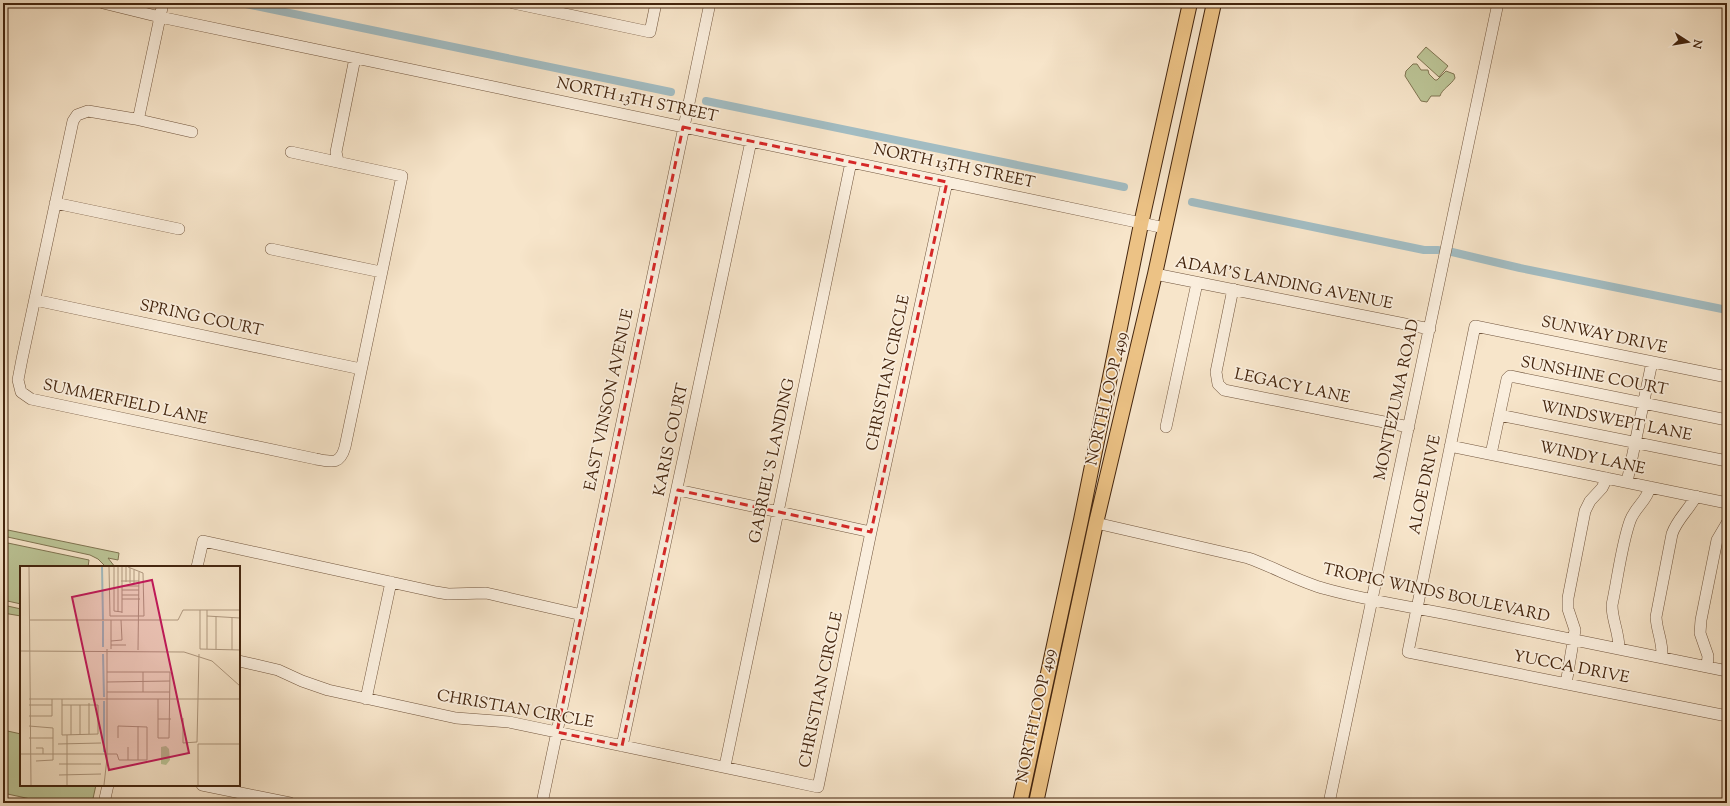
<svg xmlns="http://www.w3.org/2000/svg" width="1730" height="806" viewBox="0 0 1730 806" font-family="'Sorts Mill Goudy',serif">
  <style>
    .green { fill: #bcc597; stroke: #807552 }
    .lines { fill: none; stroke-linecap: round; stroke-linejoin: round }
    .canal { stroke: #a2bcc2; stroke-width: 8 }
    .minor-casing { stroke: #71553d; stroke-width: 12 }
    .major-casing { stroke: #44250e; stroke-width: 16 }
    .minor { stroke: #faeedd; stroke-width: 11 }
    .major { stroke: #ecc285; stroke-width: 14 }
    .marked { fill: none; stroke: #d62828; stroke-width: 3; stroke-dasharray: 8 5; stroke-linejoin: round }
    .labels { text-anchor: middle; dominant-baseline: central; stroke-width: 3.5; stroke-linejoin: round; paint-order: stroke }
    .street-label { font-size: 16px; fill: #44250e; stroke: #faeedd }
    .inset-river { fill: none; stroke: #a2bcc2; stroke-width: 2 }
    .inset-road { fill: none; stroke: #af987f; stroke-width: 1 }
    .view { fill: #c2185b; fill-opacity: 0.15; stroke: #c2185b; stroke-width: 2 }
    .inset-edge { fill: none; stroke: #44250e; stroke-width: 2 }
  </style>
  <rect width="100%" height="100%" fill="#f7e5ca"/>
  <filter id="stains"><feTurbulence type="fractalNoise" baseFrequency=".005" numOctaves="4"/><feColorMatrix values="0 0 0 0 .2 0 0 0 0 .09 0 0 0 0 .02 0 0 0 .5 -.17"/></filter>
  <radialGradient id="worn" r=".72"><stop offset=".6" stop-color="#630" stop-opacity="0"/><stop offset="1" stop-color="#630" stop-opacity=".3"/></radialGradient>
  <path class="green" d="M 1426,47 L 1448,66 L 1439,77 L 1417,57 Z
    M 1413,64 L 1417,64 L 1421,70 L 1428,70 L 1429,74 L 1435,80 L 1437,80 L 1446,71 L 1454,74 L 1455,78 C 1451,85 1442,89 1440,96 L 1431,96 L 1427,102 L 1421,101 L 1405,76 L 1406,71 Z
    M 3,529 L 119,553 L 118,560 L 108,558 L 115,567 L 106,567 L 98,559 L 90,555 L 3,536 Z
    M 3,542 L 89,560 L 88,567 L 21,567 L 21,604 L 3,600 Z
    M 3,605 L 21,609 L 21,616 L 3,613 Z
    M 3,730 L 21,734 L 21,785 L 96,785 L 92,803 L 49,803 L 3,793 Z"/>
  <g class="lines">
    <path class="canal" d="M 241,3 L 671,92
      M 706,101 L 1124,187
      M 1192,202 L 1424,250 L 1438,250
      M 1452,252 L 1520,268 L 1727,310"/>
    <g class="minor-casing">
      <path id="minor" d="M 103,3 L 160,17 L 1165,228
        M 163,3 L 139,116 L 135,119 L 88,111 L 77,115 L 73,121 L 22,359 L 18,380 L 21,392 L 31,399 L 316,459 C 332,462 340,465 345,447 L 402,176 L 291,152
        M 513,3 L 650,32 L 656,3
        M 135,119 L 192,132
        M 338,161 L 336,152 L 355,58
        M 55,203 L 179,229
        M 271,249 L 381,272
        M 1155,274 L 1430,329
        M 1233,289 L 1216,372 L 1218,384 L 1224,390 L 1409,427
        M 35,300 L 361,369
        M 1727,377 L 1475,326 L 1408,652 L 1727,716
        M 1499,415 L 1727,461
        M 1166,427 L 1197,283
        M 1450,446 L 1727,503
        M 1491,454 L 1507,379 L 1510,376 L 1727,420
        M 1627,482 L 1652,362
        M 678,490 L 871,532
        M 1096,523 L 1248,558 C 1274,567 1299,582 1326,589 C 1369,601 1413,607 1457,616 C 1547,634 1637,653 1727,671
        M 197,567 L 203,541 L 436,592 L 448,594 L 486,593 L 582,615
        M 1619,649 C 1619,631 1612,621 1612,605 C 1618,577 1621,547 1630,521 C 1635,507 1647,501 1650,487
        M 1662,658 C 1663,641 1657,633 1656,617 L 1672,534 C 1677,519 1689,510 1696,496
        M 239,661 L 278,670 L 302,681 L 328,690 L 456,718 L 509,722 L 818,787 L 871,532 L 947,182
        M 1707,667 L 1708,656 L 1700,633 L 1701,620 L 1717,540 L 1727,523
        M 1566,684 L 1575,630 L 1568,609 L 1568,598 L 1585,511 L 1590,501 L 1602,488 L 1607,478
        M 366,699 L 391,582
        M 622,746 L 751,141
        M 725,766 L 851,162
        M 202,785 L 290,803
        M 104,803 L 108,785
        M 542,803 L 710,3
        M 1329,803 L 1498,3"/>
    </g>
    <g class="major-casing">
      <path id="major" d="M 1020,803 L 1081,520 L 1141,224 L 1190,3
        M 1036,803 L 1096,523 L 1155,274 L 1214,3"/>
    </g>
    <use href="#minor" class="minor"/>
    <use href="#major" class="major"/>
  </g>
  <path class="marked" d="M 683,127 L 947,182 L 871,532 L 678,490 L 622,746 L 557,732 Z"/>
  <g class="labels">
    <g class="street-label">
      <text transform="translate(637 101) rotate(12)">NORTH 13TH STREET</text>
      <text transform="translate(954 167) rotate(12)">NORTH 13TH STREET</text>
      <text transform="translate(1284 284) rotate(11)">ADAM'S LANDING AVENUE</text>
      <text transform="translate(201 319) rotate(12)">SPRING COURT</text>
      <text transform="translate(1604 336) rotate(12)">SUNWAY DRIVE</text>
      <text transform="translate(889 373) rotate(-78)">CHRISTIAN CIRCLE</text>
      <text transform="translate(1594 377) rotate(11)">SUNSHINE COURT</text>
      <text transform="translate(1292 387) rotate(12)">LEGACY LANE</text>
      <text transform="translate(1108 399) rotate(-77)">NORTH LOOP 499</text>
      <text transform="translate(610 400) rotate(-78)">EAST VINSON AVENUE</text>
      <text transform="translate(1398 400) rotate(-78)">MONTEZUMA ROAD</text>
      <text transform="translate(125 403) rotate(12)">SUMMERFIELD LANE</text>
      <text transform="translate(1616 422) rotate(11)">WINDSWEPT LANE</text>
      <text transform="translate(672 440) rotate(-78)">KARIS COURT</text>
      <text transform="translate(1592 459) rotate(12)">WINDY LANE</text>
      <text transform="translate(773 461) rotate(-78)">GABRIEL'S LANDING</text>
      <text transform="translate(1426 485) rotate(-78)">ALOE DRIVE</text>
      <text transform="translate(1436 594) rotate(12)">TROPIC WINDS BOULEVARD</text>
      <text transform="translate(1571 668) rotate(11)">YUCCA DRIVE</text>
      <text transform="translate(822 690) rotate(-78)">CHRISTIAN CIRCLE</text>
      <text transform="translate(515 710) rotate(10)">CHRISTIAN CIRCLE</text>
      <text transform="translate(1037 716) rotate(-78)">NORTH LOOP 499</text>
    </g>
  </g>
  <g transform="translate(20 566)">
    <rect width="220" height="220" fill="#f7e5ca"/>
    <path d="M 146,180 L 149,183 L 150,194 L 146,199 L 141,198 L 141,181 Z" fill="#bcc597"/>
    <path class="inset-river" d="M 82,1 L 83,54M 83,55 L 83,81M 83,88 L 84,131M 84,135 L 84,186"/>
    <path class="inset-road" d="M 9,1 L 11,219M 89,1 L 90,50 L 124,50 L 123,7 L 108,1M 94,1 L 94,45 L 102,46M 98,1 L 98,46M 102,1 L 102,47M 106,1 L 106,16M 110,2 L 110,17M 101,15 L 119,15M 114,17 L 114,4M 102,20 L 119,20M 102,24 L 119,24M 102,29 L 119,29M 102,33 L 120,33M 180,44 L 180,83 L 220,84M 187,44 L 187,83M 187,50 L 220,52M 196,50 L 196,83M 212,51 L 212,84M 9,54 L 158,54 L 163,44 L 220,44M 91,54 L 91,83M 91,75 L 102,74 L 101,54M 91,79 L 106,79M 118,84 L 119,6M 0,85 L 164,86 L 192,95 L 220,120M 87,106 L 150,106 L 149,172 L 138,172 L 138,133M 87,116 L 150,115M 87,126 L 150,126M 123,126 L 123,106M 9,133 L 220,133M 9,139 L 32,139M 42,139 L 78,139 L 78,168 L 42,169 L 42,133M 51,139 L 51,169M 60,139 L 60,168M 9,150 L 32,150 L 32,133M 163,152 L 163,177 L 177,176 L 179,88M 138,153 L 151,153M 9,160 L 33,162 L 33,194 L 16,195M 118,160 L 118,194M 69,168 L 69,137M 47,169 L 47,219M 9,172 L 33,172M 38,178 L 81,177M 108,181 L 108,194M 16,182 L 23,182 L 23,188M 0,188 L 97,188 L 99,194 L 127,194 L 127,161 L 98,160 L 98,172M 39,198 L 81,198M 39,209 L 81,208M 84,219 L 87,192 L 87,83M 178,219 L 178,178 L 220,178"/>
    <path class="view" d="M 132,14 L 169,187 L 89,204 L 52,31 Z"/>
    <rect width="220" height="220" class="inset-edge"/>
  </g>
  <rect width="1730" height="806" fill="none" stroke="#f7e5ca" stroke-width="16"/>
  <rect x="4" y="4" width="1722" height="798" fill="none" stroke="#44250e" stroke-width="2"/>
  <rect x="8" y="8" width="1714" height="790" fill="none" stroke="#44250e"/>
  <g transform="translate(1688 42) rotate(102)" stroke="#faeedd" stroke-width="3" paint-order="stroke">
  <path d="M0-3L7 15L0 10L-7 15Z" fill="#44250e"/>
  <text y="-6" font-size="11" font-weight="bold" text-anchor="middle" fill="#44250e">N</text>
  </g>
  <rect width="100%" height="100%" filter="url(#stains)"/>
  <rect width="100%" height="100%" fill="url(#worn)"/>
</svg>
